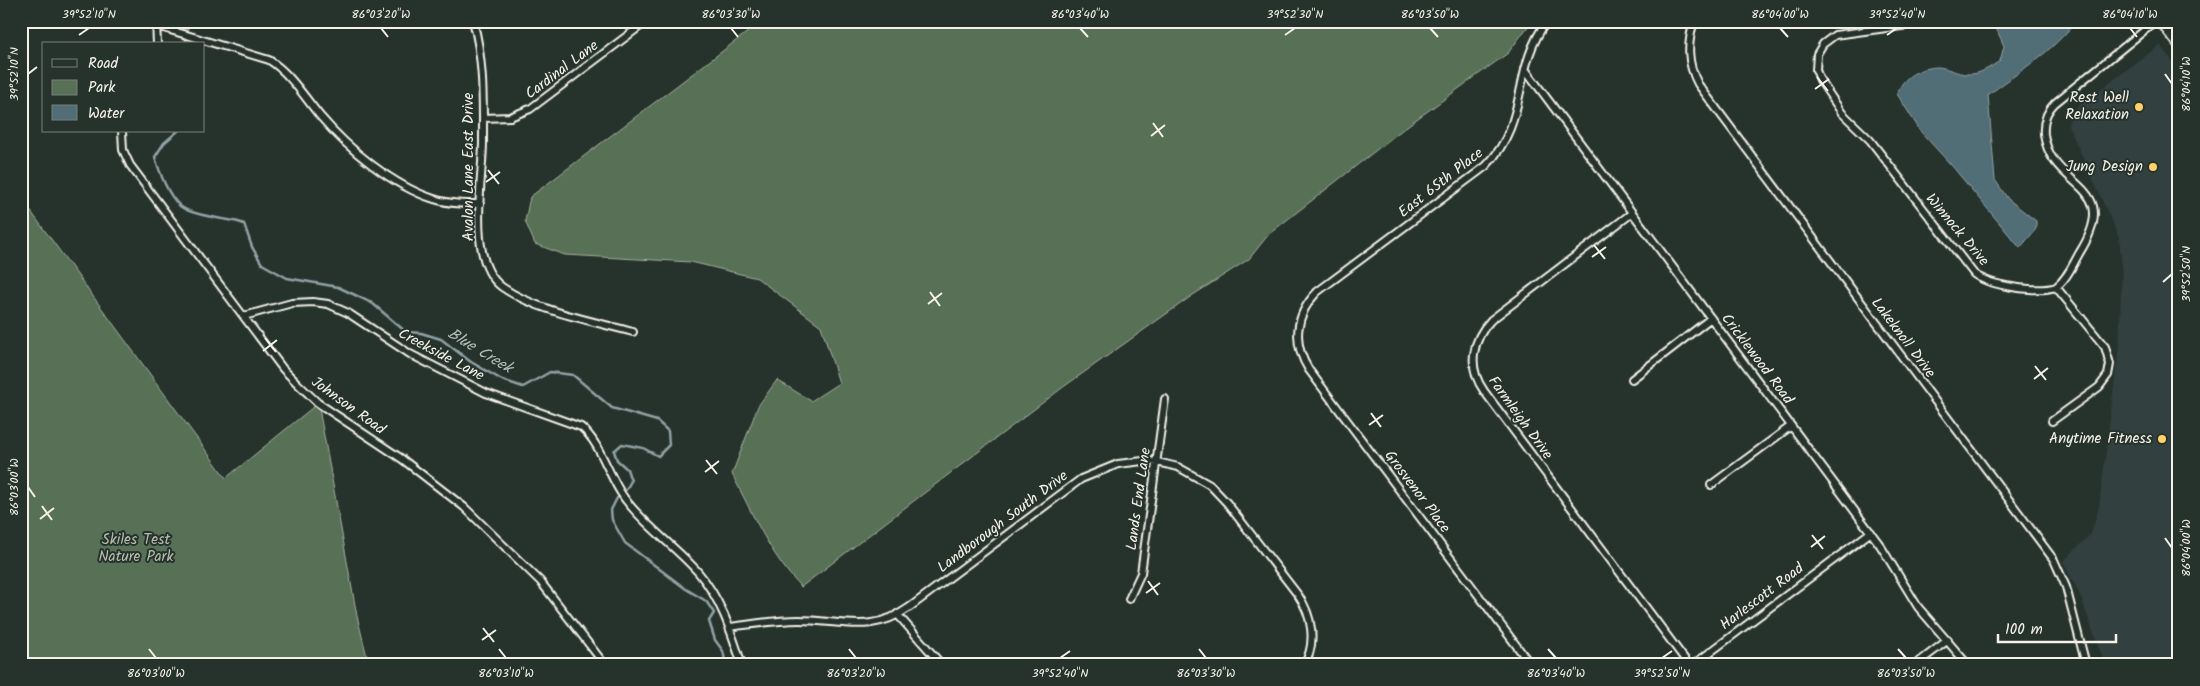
<svg xmlns="http://www.w3.org/2000/svg" width="2200" height="686" viewBox="0 0 2200 686" font-family="Kalam,sans-serif">
  <style>
    .built { fill: #334040 }
    .green { fill: #587056; stroke: #a6b09f }
    .water { fill: #516d76; stroke: #92a2a4 }
    .lines { fill: none; stroke-linecap: round; stroke-linejoin: round }
    .stream { stroke: #92a2a4; stroke-width: 2.5 }
    .street-casing { stroke: #f4f1e8; stroke-width: 10 }
    .secondary-casing { stroke: #f4f1e8; stroke-width: 12 }
    .street { stroke: #26332d; stroke-width: 6 }
    .secondary { stroke: #26332d; stroke-width: 9 }
    .ticks { fill: none; stroke: #f4f1e8; stroke-width: 2 }
    .poi-dot { fill: #ffd166; stroke: #26332d; stroke-width: 2 }
    .labels { text-anchor: middle; dominant-baseline: central; stroke-width: 4; stroke-linejoin: round; paint-order: stroke }
    .street-label { font-size: 15px; fill: #f4f1e8; stroke: #26332d }
    .poi-label { font-size: 15px; fill: #f4f1e8; stroke: #26332d; text-anchor: end }
    .park-label { font-size: 15px; fill: #b6bdae; stroke: #26332d }
    .water-label { font-size: 16px; font-style: italic; fill: #b3bcba; stroke: #26332d }
    .neatline { fill: none; stroke: #f4f1e8; stroke-width: 2 }
    .ticks-label { font-size: 12px; text-anchor: middle; fill: #f4f1e8 }
  </style>
  <rect width="100%" height="100%" fill="#26332d"/>
  <filter id="ink" filterUnits="userSpaceOnUse"><feTurbulence type="fractalNoise" baseFrequency=".02" numOctaves="2"/><feDisplacementMap in="SourceGraphic" scale="10" xChannelSelector="R" yChannelSelector="G"/><feConvolveMatrix kernelMatrix="1 2 1 2 8 2 1 2 1" color-interpolation-filters="sRGB"/></filter>
  <g filter="url(#ink)">
    <path class="built" d="M 2160,45 L 2179,70 L 2179,665 L 2105,665 L 2080,595 L 2063,562 L 2091,534 L 2099,507 L 2119,347 L 2122,266 L 2119,237 L 2068,125 L 2072,111 Z"/>
    <path class="green" d="M 762,21 L 1532,21 L 1508,53 L 1407,126 L 1269,234 L 1249,259 L 1193,295 L 1062,388 L 801,587 C 770,555 752,513 732,474 L 758,406 L 777,380 L 811,401 L 839,383 L 821,326 L 757,278 L 691,262 L 565,255 L 535,244 L 525,221 L 530,197 Z
      M 21,198 L 226,478 L 318,403 L 357,616 L 369,665 L 21,665 Z"/>
    <path class="water" d="M 1993,21 L 2076,21 C 2053,52 2018,72 1988,95 L 1995,180 L 2008,199 L 2036,221 L 2036,229 L 2020,248 L 1952,166 L 1921,132 L 1897,94 C 1902,77 1919,68 1937,67 C 1947,67 1957,74 1967,74 C 1980,75 1990,67 2000,61 L 2004,46 Z"/>
    <g class="lines">
      <path class="stream" d="M 184,21 L 188,30
        M 186,44 L 186,40
        M 178,131 L 164,143 L 155,157 C 160,173 167,194 180,206 C 188,213 207,216 217,218 C 227,220 235,220 244,224 L 252,247 L 262,264 L 287,278 L 338,287 L 372,303 L 406,332 L 421,333 L 441,339 L 471,362 L 502,380 L 523,387 L 550,372 L 573,375 L 612,408 L 657,421 L 668,431 L 669,445 L 658,456 L 643,448 L 622,444 L 614,451 L 617,460 L 627,469 L 631,481 L 626,490
        M 617,498 L 611,510 L 612,520 L 625,543 L 686,589 L 706,601 L 714,613 L 709,621 L 715,640 L 723,651 L 726,665"/>
      <g class="street-casing">
        <path id="street" d="M 156,21 L 157,44
          M 473,21 C 484,59 483,103 483,142 C 483,180 466,261 502,287 C 536,311 593,321 633,332
          M 1694,21 C 1687,44 1687,63 1698,84 L 2054,560 L 2066,587 L 2086,665
          M 1938,21 L 1835,35 L 1823,44 L 1817,54 L 1816,70 L 1820,80 L 1842,113 L 1870,140 L 1974,274 C 1990,286 2037,293 2056,287
          M 157,26 L 269,60 C 290,73 305,98 320,116 C 348,149 393,186 434,199 C 449,204 465,204 480,204
          M 1525,69 L 1880,545 L 1918,607 L 1968,665
          M 483,118 L 510,117 L 530,109 L 647,21
          M 122,131 L 123,150 L 130,165 L 283,369 L 298,384 L 318,403 L 402,459 L 464,507 L 540,581 L 605,665
          M 1632,213 L 1491,320 C 1472,340 1467,367 1484,391 L 1689,665
          M 2056,287 C 2067,279 2073,264 2080,252 C 2124,181 2051,191 2044,134 C 2043,121 2046,112 2055,103 L 2156,21
          M 244,316 L 292,303 L 313,302 L 328,304 L 348,313 L 410,354 L 486,393 L 581,427 C 601,443 609,478 625,499 C 645,526 675,546 698,572 C 721,599 731,631 742,665
          M 1632,379 L 1711,318
          M 2052,421 L 2099,387 L 2108,375 L 2110,364 L 2105,347 L 2056,287
          M 1711,485 L 1791,426
          M 1129,599 L 1141,573 L 1165,399
          M 897,614 L 942,665
          M 730,627 C 753,624 776,620 799,620 C 841,620 871,635 910,607 L 1081,479 L 1118,464 L 1143,461 L 1157,462 L 1178,467 L 1210,485 L 1227,503 L 1298,595 C 1312,615 1317,643 1304,665
          M 1531,665 L 1309,370 C 1292,343 1295,315 1317,292 L 1486,166 C 1530,121 1511,69 1547,21
          M 1693,665 L 1871,532
          M 1915,665 L 1948,640"/>
      </g>
      <g class="secondary-casing">
        <path id="secondary" d="M 2160,21 L 2179,45"/>
      </g>
      <use href="#street" class="street"/>
      <use href="#secondary" class="secondary"/>
    </g>
  </g>
  <path class="ticks" d="M 381,28 L 388,37M 731,28 L 738,37M 1080,28 L 1088,37M 1430,28 L 1438,37M 1780,28 L 1788,37M 2130,28 L 2137,37M 79,35 L 89,28M 1285,35 L 1295,28M 1887,35 L 1897,28M 28,74 L 37,67M 2165,74 L 2172,84M 1817,77 L 1828,91M 1815,89 L 1829,79M 1153,123 L 1163,137M 1151,136 L 1165,125M 488,170 L 499,184M 486,182 L 500,172M 1594,245 L 1605,259M 1592,257 L 1606,247M 2163,282 L 2172,274M 930,292 L 940,306M 928,304 L 942,293M 265,338 L 276,352M 263,351 L 277,340M 2035,366 L 2046,380M 2034,379 L 2048,368M 1371,413 L 1381,427M 1369,425 L 1383,415M 706,460 L 717,474M 705,472 L 719,461M 28,487 L 35,497M 42,506 L 52,520M 40,519 L 54,508M 1812,535 L 1823,549M 2165,538 L 2172,548M 1811,547 L 1825,536M 1148,581 L 1158,595M 1146,593 L 1160,583M 483,628 L 494,642M 482,640 L 496,630M 149,649 L 156,658M 499,649 L 506,658M 849,649 L 856,658M 1199,649 L 1206,658M 1548,649 L 1556,658M 1898,649 L 1906,658M 1060,658 L 1070,651M 1662,658 L 1672,651"/>
  <g class="poi-dot">
    <circle cx="2139" cy="107" r="5"/>
    <circle cx="2153" cy="167" r="5"/>
    <circle cx="2162" cy="439" r="5"/>
  </g>
  <g class="labels">
    <g class="street-label">
      <text transform="translate(562 70) rotate(-37)">Cardinal Lane</text>
      <text transform="translate(469 167) rotate(-90)">Avalon Lane East Drive</text>
      <text transform="translate(1441 183) rotate(-38)">East 65th Place</text>
      <text transform="translate(1957 230) rotate(50)">Winnock Drive</text>
      <text transform="translate(1903 338) rotate(53)">Lakeknoll Drive</text>
      <text transform="translate(441 355) rotate(28)">Creekside Lane</text>
      <text transform="translate(1757 359) rotate(53)">Cricklewood Road</text>
      <text transform="translate(348 406) rotate(36)">Johnson Road</text>
      <text transform="translate(1520 418) rotate(54)">Farmleigh Drive</text>
      <text transform="translate(1417 492) rotate(53)">Grosvenor Place</text>
      <text transform="translate(1139 499) rotate(-82)">Lands End Lane</text>
      <text transform="translate(1003 522) rotate(-37)">Landborough South Drive</text>
      <text transform="translate(1762 597) rotate(-37)">Harlescott Road</text>
    </g>
    <g class="poi-label">
      <text x="2129" y="98">Rest Well<tspan x="2129" dy="17">Relaxation</tspan></text>
      <text x="2143" y="167">Jung Design</text>
      <text x="2152" y="439">Anytime Fitness</text>
    </g>
    <g class="park-label">
      <text x="136" y="540">Skiles Test<tspan x="136" dy="17">Nature Park</tspan></text>
    </g>
    <g class="water-label">
      <text transform="translate(480 351) rotate(31)">Blue Creek</text>
    </g>
  </g>
  <rect width="2200" height="686" fill="none" stroke="#26332d" stroke-width="55"/>
  <rect x="42" y="42" width="162" height="90" fill="#26332d" stroke="#787f78"/>
  <rect x="52" y="59" width="25" height="8" fill="#26332d" stroke="#787f78"/>
  <text x="88" y="68" font-size="15" fill="#f4f1e8">Road</text>
  <rect x="52" y="80" width="25" height="15" fill="#587056" stroke="#787f78"/>
  <text x="88" y="92" font-size="15" fill="#f4f1e8">Park</text>
  <rect x="52" y="105" width="25" height="15" fill="#516d76" stroke="#787f78"/>
  <text x="88" y="118" font-size="15" fill="#f4f1e8">Water</text>
  <path d="M1998 634v8h118v-8" fill="none" stroke="#f4f1e8" stroke-width="2.5"/>
  <text x="2005" y="634" font-size="15" fill="#f4f1e8" stroke="#26332d" stroke-width="4" paint-order="stroke">100 m</text>
  <rect x="28" y="28" width="2144" height="630" class="neatline"/>
  <g class="ticks-label">
    <text x="89" y="18">39°52'10"N</text>
    <text x="381" y="18">86°03'20"W</text>
    <text x="731" y="18">86°03'30"W</text>
    <text x="1080" y="18">86°03'40"W</text>
    <text x="1295" y="18">39°52'30"N</text>
    <text x="1430" y="18">86°03'50"W</text>
    <text x="1780" y="18">86°04'00"W</text>
    <text x="1897" y="18">39°52'40"N</text>
    <text x="2130" y="18">86°04'10"W</text>
    <text transform="translate(14 74) rotate(-90)" y="4">39°52'10"N</text>
    <text transform="translate(2186 84) rotate(-90)" y="4">86°04'10"W</text>
    <text transform="translate(2186 274) rotate(-90)" y="4">39°52'50"N</text>
    <text transform="translate(14 487) rotate(-90)" y="4">86°03'00"W</text>
    <text transform="translate(2186 548) rotate(-90)" y="4">86°04'00"W</text>
    <text x="156" y="677">86°03'00"W</text>
    <text x="506" y="677">86°03'10"W</text>
    <text x="856" y="677">86°03'20"W</text>
    <text x="1060" y="677">39°52'40"N</text>
    <text x="1206" y="677">86°03'30"W</text>
    <text x="1556" y="677">86°03'40"W</text>
    <text x="1662" y="677">39°52'50"N</text>
    <text x="1906" y="677">86°03'50"W</text>
  </g>
</svg>
